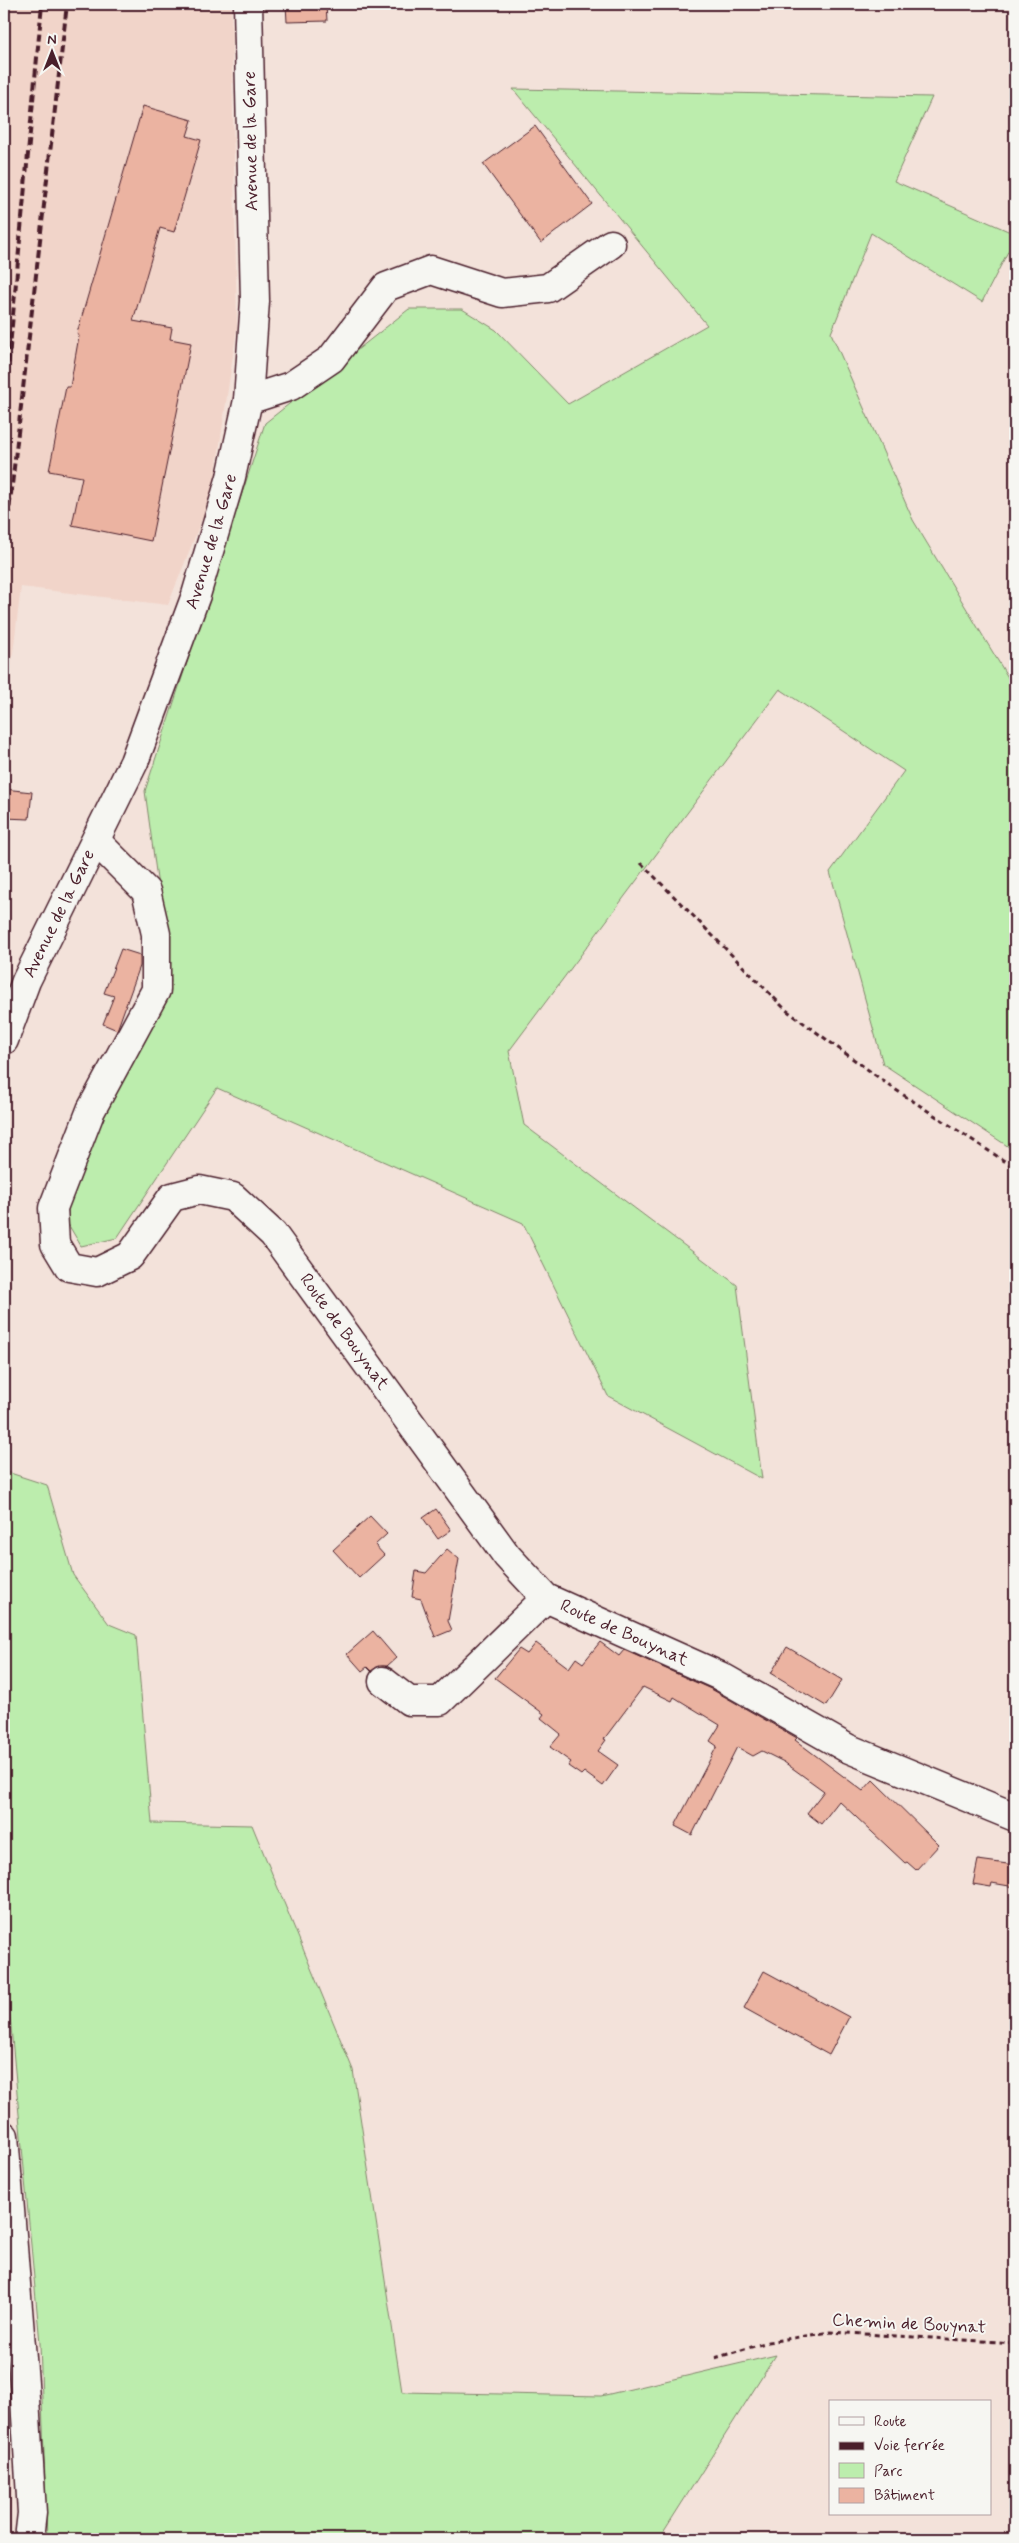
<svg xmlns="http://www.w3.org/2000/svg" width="1019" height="2543" viewBox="0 0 1019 2543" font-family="Mynerve,sans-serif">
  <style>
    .built { fill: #f1d4c9 }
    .green { fill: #bcedad; stroke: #83866c }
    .building { fill: #ebb3a1; stroke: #4a1f2b }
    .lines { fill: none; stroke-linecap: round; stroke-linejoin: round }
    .minor-casing { stroke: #4a1f2b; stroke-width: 31 }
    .path { stroke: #4a1f2b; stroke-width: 3; stroke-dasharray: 5 4; stroke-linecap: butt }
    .minor { stroke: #f6f6f2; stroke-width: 28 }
    .rail { stroke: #4a1f2b; stroke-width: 4; stroke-dasharray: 8 4; stroke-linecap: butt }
    .labels { text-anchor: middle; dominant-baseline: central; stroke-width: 4; stroke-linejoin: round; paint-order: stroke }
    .street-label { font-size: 18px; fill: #4a1f2b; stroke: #f6f6f2 }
  </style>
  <rect width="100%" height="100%" fill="#f3e2da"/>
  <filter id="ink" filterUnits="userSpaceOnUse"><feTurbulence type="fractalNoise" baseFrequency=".02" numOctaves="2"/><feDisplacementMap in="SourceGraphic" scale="10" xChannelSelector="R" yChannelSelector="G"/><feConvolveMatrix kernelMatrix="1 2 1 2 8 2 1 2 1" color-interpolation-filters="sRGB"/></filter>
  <g filter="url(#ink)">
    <path class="built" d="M 4,4 L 231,4 L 237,328 L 213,491 L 168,605 L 21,587 L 4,726 Z
      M 4,2379 L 12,2472 L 10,2539 L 4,2539 Z"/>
    <path class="green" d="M 513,89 L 932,97 L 894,181 L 1015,234 L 1015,238 L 982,302 L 871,233 L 831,333 L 913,520 L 1015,689 L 1015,1151 L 883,1064 L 830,872 L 904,771 L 780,689 L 509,1051 L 524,1125 L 737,1285 L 762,1479 L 608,1396 L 523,1223 L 217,1088 L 117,1238 L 81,1246 L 68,1224 L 69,1187 L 171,982 L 145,791 L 265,423 L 409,309 L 462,309 L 496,330 L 568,404 L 707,325 Z
      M 4,1471 L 47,1485 L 73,1575 L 109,1624 L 136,1635 L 152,1823 L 252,1825 L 353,2070 L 402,2392 L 601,2396 L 776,2355 L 659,2539 L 47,2539 L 40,2343 L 4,1951 Z"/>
    <path class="building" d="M 286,4 L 326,4 L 327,21 L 287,22 Z
      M 143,106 L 192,120 L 187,136 L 201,140 L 174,232 L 160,228 L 133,321 L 172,328 L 170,339 L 191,343 L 151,541 L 72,525 L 82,477 L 49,471 L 66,387 L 70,387 L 79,336 L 77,333 Z
      M 535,126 L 592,204 L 541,243 L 483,164 Z
      M 4,789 L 32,792 L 29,819 L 4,818 Z
      M 121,949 L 140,955 L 140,966 L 117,1030 L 103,1024 L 114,996 L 104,993 Z
      M 436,1509 L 451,1530 L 438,1539 L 423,1518 Z
      M 370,1516 L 387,1534 L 375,1545 L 384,1555 L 359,1578 L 333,1550 Z
      M 447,1549 L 459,1559 L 448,1621 L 452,1630 L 435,1637 L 421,1599 L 412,1597 L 416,1571 L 426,1573 Z
      M 373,1631 L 396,1658 L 387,1666 L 378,1666 L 371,1671 L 367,1667 L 362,1671 L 347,1654 Z
      M 600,1642 L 619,1656 L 624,1650 L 713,1690 L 797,1738 L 795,1740 L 863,1791 L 873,1780 L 939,1845 L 916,1870 L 907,1862 L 905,1863 L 839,1801 L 821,1824 L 807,1813 L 824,1791 L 784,1762 L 762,1751 L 753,1756 L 737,1747 L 692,1835 L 675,1826 L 717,1746 L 710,1741 L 720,1725 L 674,1697 L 672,1701 L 643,1687 L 604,1739 L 606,1740 L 598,1751 L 618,1765 L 603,1786 L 584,1772 L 581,1775 L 568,1766 L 571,1762 L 550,1747 L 561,1734 L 541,1718 L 544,1714 L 495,1678 L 519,1649 L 527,1654 L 536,1643 L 569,1668 L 576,1658 L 583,1663 Z
      M 787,1647 L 842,1680 L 826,1706 L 771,1673 Z
      M 978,1860 L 1015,1865 L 1015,1887 L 992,1883 L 991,1887 L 973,1884 Z
      M 764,1971 L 849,2017 L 829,2055 L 744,2008 Z"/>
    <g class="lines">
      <g class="minor-casing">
        <g id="minor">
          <path d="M 248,400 L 291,386 L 331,359 L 386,287 L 431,270 L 502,293 L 548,288 L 611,244"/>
          <path id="s1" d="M 96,841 L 146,891 L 156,934 L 156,990 L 91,1110 L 53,1208 L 55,1244 L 69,1267 L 97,1272 L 130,1256 L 172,1197 L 199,1190 L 233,1197 L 273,1234 L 507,1556 L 546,1598 L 720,1676 L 847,1748 L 1015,1817"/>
          <path id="s2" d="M 4,1040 L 26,981 L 134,762 L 196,595 L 231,477 L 248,400 L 255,301 L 248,4"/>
          <path d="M 383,1681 L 409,1701 L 440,1701 L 546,1598"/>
          <path d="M 4,2136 L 24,2383 L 32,2513 L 29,2539"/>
        </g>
      </g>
      <path class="path" d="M 641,863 L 786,1010 L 893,1088 L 1015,1168
        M 715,2358 L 768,2342 L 830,2332 L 1015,2343"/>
      <use href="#minor" class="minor"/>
      <path class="rail" d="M 4,411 L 42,4
        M 4,555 L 67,4"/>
    </g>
  </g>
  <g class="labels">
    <g class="street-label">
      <text transform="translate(251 141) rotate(-91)">Avenue de la Gare</text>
      <text stroke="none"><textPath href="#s2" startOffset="541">Avenue de la Gare</textPath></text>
      <text stroke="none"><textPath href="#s2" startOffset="138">Avenue de la Gare</textPath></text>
      <text stroke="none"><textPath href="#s1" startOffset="851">Route de Bouynat</textPath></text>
      <text stroke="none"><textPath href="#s1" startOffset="1271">Route de Bouynat</textPath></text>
      <text transform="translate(909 2324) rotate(3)">Chemin de Bouynat</text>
    </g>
  </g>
  <rect width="1019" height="2543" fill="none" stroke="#f6f6f2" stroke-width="20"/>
  <rect x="10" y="10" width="999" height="2523" fill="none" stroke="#4a1f2b" stroke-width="2" filter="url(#ink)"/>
  <rect x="829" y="2400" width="162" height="115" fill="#f6f6f2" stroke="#b1a0a2"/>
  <rect x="839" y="2417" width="25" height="8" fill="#f6f6f2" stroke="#b1a0a2"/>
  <text x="874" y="2426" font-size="15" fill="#4a1f2b">Route</text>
  <rect x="839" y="2442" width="25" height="8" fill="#4a1f2b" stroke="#b1a0a2"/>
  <text x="874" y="2450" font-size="15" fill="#4a1f2b">Voie ferrée</text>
  <rect x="839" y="2463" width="25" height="15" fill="#bcedad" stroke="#b1a0a2"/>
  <text x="874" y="2476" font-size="15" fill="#4a1f2b">Parc</text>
  <rect x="839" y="2488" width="25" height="15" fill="#ebb3a1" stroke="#b1a0a2"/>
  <text x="874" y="2500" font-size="15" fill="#4a1f2b">Bâtiment</text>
  <g transform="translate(52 52)" stroke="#f6f6f2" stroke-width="4" paint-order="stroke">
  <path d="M0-4L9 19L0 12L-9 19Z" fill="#4a1f2b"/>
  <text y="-8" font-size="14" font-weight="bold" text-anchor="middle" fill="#4a1f2b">N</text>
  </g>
</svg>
